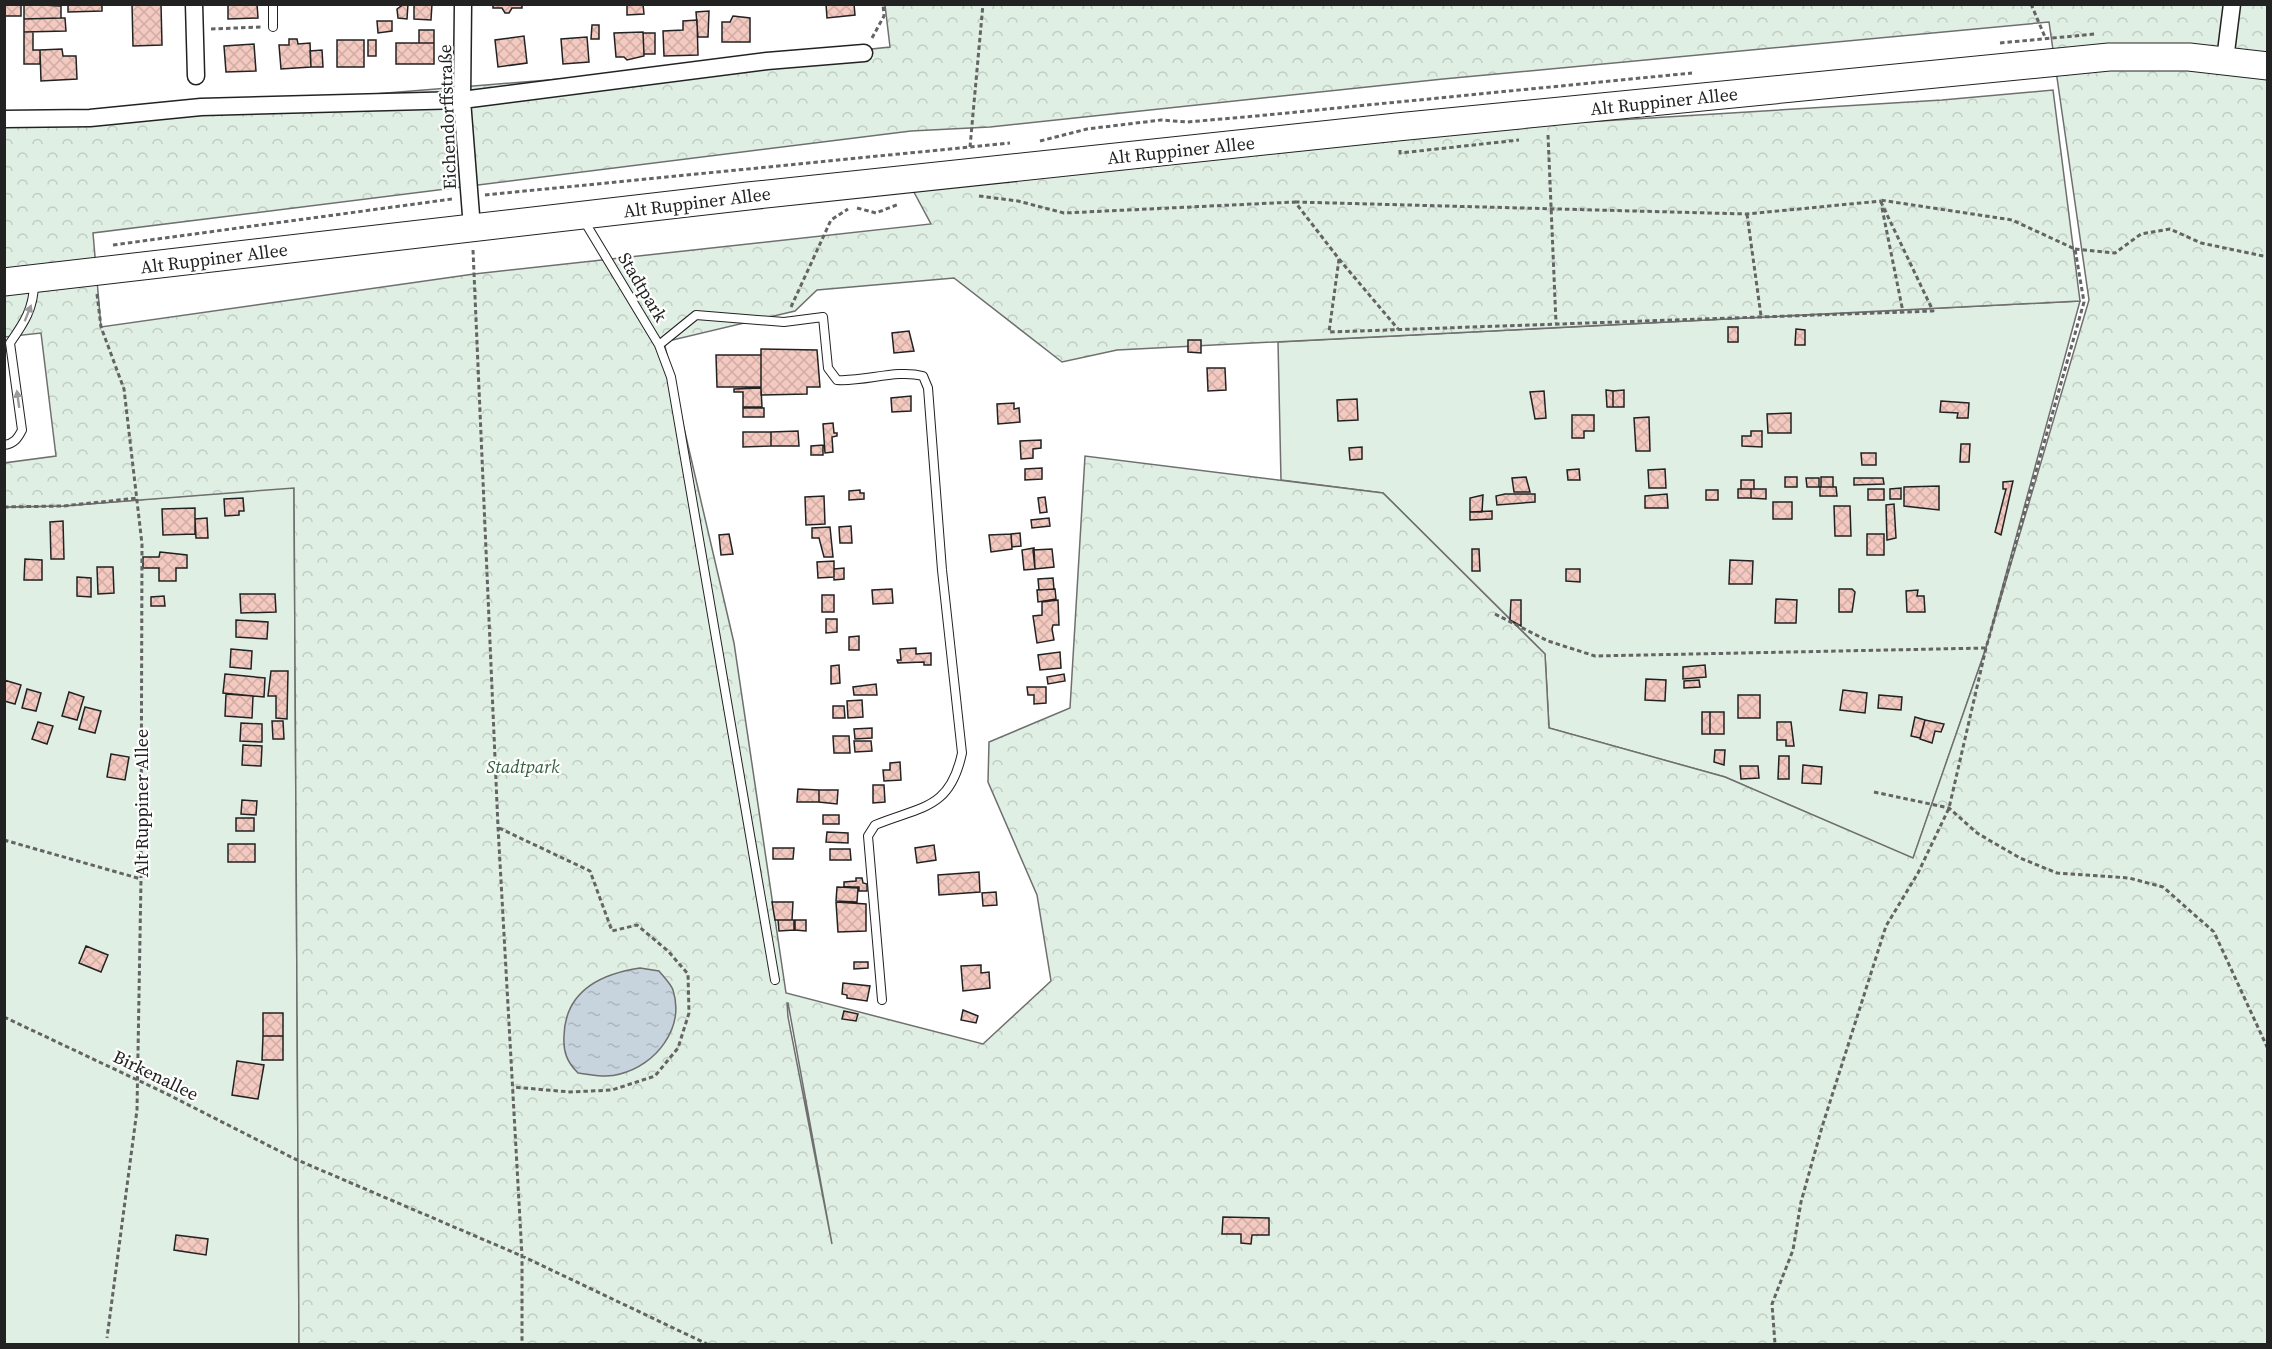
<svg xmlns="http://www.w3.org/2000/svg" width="2272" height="1349" viewBox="0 0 2272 1349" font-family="'Source Serif 4',serif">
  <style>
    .green { fill: #e0efe3; stroke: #6f6f6f; stroke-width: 1.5 }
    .forest { fill: url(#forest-crowns); stroke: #6f6f6f; stroke-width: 1.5; fill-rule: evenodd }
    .water { fill: url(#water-ripples); stroke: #6f6f6f; stroke-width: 1.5 }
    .building { fill: url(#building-cross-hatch); stroke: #222; stroke-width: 1.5 }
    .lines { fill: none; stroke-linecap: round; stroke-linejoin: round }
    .service-casing { stroke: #222; stroke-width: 10 }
    .minor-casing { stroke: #222; stroke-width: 19 }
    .primary-casing { stroke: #222; stroke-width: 29 }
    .path { stroke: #646464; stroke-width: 3; stroke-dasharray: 4.5 3; stroke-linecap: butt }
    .service { stroke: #fff; stroke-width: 8 }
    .minor { stroke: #fff; stroke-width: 16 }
    .primary { stroke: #fff; stroke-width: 27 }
    .oneway { fill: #9c9c9c }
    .labels { text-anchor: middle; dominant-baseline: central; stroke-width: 4.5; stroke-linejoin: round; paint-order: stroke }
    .street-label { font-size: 18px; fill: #222; stroke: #fff }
    .park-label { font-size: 18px; font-style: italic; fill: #2f5e38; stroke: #fff }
  </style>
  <defs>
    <pattern id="forest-crowns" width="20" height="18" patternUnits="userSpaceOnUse" patternTransform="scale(1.5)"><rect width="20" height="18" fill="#e0efe3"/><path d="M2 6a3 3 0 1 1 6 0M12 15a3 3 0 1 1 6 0" fill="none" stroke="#c0cdc2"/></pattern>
    <pattern id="water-ripples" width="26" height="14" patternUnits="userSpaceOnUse" patternTransform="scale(1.5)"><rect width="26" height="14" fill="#c7d3dd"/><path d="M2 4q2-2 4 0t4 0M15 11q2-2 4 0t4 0" fill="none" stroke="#abb5bd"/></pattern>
    <pattern id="building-cross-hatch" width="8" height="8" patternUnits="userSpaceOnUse" patternTransform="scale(1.5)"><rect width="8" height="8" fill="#f3c9c0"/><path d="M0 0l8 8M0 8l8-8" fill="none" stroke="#d0aca5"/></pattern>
  </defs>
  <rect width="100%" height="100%" fill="#fff"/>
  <path class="green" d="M 2080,301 L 1986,648 L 1913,859 L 1725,777 L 1549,728 L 1545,654 L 1383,493 L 1281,480 L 1278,342 Z
    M 294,487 L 299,1344 L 5,1344 L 4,507 L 63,506 Z"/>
  <path class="forest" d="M 885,5 L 2267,5 L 2267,1344 L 299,1344 L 294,488 L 63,506 L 5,507 L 4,463 L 56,456 L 41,333 L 5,337 L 5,124 L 672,70 L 890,47 ZM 2049,22 L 2089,300 L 1986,648 L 1913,858 L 1725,777 L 1549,728 L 1545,654 L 1383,493 L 1085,456 L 1070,708 L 989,742 L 988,782 L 1037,895 L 1051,981 L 983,1044 L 786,993 L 734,643 L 664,342 L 795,311 L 817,290 L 954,278 L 1062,362 L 1117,350 L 2080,301 L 2053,90 L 1942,100 L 1536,125 L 909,183 L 931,224 L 474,274 L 101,327 L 93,233 L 911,131 L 990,127 L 1443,79 ZM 787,1003 L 788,1003 L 832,1244 L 788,1017 Z"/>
  <path class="water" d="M 640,968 L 659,971 C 664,977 671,984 673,990 C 685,1028 656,1065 620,1074 C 607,1078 592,1075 578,1073 C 567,1062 563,1052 564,1036 C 565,991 600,974 640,968 Z"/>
  <path class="building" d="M 4,4 L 21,4 L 21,16 L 4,16 Z
    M 24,4 L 61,6 L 61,18 L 24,19 Z
    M 68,4 L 102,4 L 102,11 L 68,12 Z
    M 132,4 L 161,4 L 162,45 L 133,46 Z
    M 228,4 L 257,4 L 258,18 L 228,19 Z
    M 404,4 L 408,4 L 407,19 L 398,18 L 397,9 Z
    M 414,4 L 432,4 L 431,20 L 414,19 Z
    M 493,4 L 522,4 L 522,8 L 512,8 L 509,13 L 505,13 L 502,8 L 493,8 Z
    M 627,4 L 643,4 L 644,14 L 627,15 Z
    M 826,4 L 854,4 L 855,15 L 827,18 Z
    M 709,11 L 708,37 L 698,37 L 696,12 Z
    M 733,16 L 750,18 L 750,42 L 722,42 L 722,22 L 730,22 Z
    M 61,18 L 65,18 L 66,31 L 24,32 L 24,19 Z
    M 697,20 L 698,55 L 664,56 L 663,31 L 683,30 L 683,21 Z
    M 377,21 L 392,21 L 392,31 L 378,33 Z
    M 592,25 L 599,25 L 599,39 L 591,39 Z
    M 419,30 L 434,30 L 434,43 L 419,43 Z
    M 24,32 L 33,32 L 33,50 L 40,50 L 40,64 L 24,64 Z
    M 643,32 L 644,56 L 627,60 L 624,57 L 616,57 L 614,33 Z
    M 643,33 L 655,33 L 655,54 L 644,54 Z
    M 524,36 L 527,63 L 498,67 L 495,40 Z
    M 587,37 L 589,62 L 563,64 L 561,39 Z
    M 289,39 L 297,39 L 298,44 L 310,43 L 311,67 L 281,69 L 279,45 L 289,45 Z
    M 337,40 L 364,40 L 364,67 L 337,67 Z
    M 368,40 L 376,40 L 376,56 L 368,56 Z
    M 396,43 L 434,43 L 434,64 L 396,64 Z
    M 254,44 L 256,71 L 226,72 L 224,46 Z
    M 62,49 L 63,56 L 76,56 L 77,79 L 41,81 L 40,50 Z
    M 322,50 L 323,67 L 311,67 L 310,51 Z
    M 1728,327 L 1738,327 L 1738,342 L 1728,342 Z
    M 1796,329 L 1805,330 L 1805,345 L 1795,345 Z
    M 909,331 L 914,351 L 894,353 L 892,333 Z
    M 1188,340 L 1201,340 L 1201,353 L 1188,352 Z
    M 761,349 L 817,350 L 820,387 L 807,387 L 807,394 L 761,395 Z
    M 716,355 L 761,355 L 761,387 L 717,387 Z
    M 1207,368 L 1225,368 L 1226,390 L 1208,391 Z
    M 761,388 L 762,407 L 743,407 L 743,392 L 734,392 L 734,389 Z
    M 1606,390 L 1613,391 L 1613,407 L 1607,407 Z
    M 1624,390 L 1624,407 L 1613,407 L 1613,391 Z
    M 1544,391 L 1546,418 L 1535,419 L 1530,392 Z
    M 911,396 L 911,411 L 892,412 L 891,398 Z
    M 1357,399 L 1358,420 L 1338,421 L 1337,400 Z
    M 1941,401 L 1969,403 L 1968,418 L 1957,418 L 1958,413 L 1940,412 Z
    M 1014,403 L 1014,409 L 1019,408 L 1020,422 L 998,424 L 997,404 Z
    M 743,408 L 764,408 L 764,417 L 743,417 Z
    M 1791,413 L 1791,433 L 1768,433 L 1767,414 Z
    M 1572,415 L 1594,415 L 1594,431 L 1584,431 L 1584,438 L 1572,438 Z
    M 1649,417 L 1650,451 L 1636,451 L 1634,418 Z
    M 833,423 L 834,433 L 837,433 L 837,436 L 832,437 L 833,452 L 825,453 L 823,424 Z
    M 798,431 L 799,446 L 771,446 L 771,432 Z
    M 1751,431 L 1762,431 L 1762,447 L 1742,446 L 1742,436 L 1751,436 Z
    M 743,432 L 771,432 L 771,446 L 743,447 Z
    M 1041,440 L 1041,448 L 1033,449 L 1033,458 L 1021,459 L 1020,441 Z
    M 1961,444 L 1970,444 L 1969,462 L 1960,462 Z
    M 823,445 L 823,455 L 811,455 L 811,446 Z
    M 1362,447 L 1362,459 L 1350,460 L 1349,448 Z
    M 1861,453 L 1876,453 L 1876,465 L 1862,465 Z
    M 1042,468 L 1042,479 L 1025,480 L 1025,469 Z
    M 1579,469 L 1580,480 L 1568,480 L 1567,470 Z
    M 1665,469 L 1666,488 L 1649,488 L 1648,470 Z
    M 1526,477 L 1530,492 L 1514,492 L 1512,478 Z
    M 1785,477 L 1797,477 L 1797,487 L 1785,487 Z
    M 1821,477 L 1833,477 L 1833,487 L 1821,487 Z
    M 1806,478 L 1819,478 L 1819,487 L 1807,487 Z
    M 1854,478 L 1883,478 L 1884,484 L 1854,485 Z
    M 1741,480 L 1754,480 L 1754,489 L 1741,489 Z
    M 2013,481 L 2001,535 L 1995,532 L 2006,489 L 2003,489 L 2003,482 Z
    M 1939,486 L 1939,510 L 1904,506 L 1904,487 Z
    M 1820,487 L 1836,487 L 1837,496 L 1820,496 Z
    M 1901,488 L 1901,499 L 1890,499 L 1890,489 Z
    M 1738,489 L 1751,489 L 1751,498 L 1738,498 Z
    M 1751,489 L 1766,489 L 1766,499 L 1751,498 Z
    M 1868,489 L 1884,489 L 1884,500 L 1868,500 Z
    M 860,490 L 860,493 L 864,493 L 864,499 L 849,500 L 849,491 Z
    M 1706,490 L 1718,490 L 1718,500 L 1706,500 Z
    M 1505,494 L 1535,494 L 1535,502 L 1497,505 L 1496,496 Z
    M 1667,494 L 1668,508 L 1645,508 L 1645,496 Z
    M 1483,495 L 1482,512 L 1470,512 L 1470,498 Z
    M 824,496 L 825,524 L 806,525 L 805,497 Z
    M 1045,497 L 1047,512 L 1040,513 L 1038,498 Z
    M 243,498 L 244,511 L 239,511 L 239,515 L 225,516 L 224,499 Z
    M 1773,502 L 1792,502 L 1792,519 L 1773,519 Z
    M 1894,504 L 1896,538 L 1887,540 L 1886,505 Z
    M 1834,506 L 1850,506 L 1851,536 L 1835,536 Z
    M 195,508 L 195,534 L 163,535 L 162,509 Z
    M 1492,511 L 1492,519 L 1470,520 L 1470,512 Z
    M 207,518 L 208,538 L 196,538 L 195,519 Z
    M 1049,518 L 1050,526 L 1032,528 L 1031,520 Z
    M 63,521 L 64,559 L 51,559 L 50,522 Z
    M 851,526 L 852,543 L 840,543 L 839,527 Z
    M 830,527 L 833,557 L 824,557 L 819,538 L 812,538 L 812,528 Z
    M 1020,533 L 1021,546 L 1012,547 L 1011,534 Z
    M 729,534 L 733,554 L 721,555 L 719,535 Z
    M 1011,534 L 1012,549 L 991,552 L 989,535 Z
    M 1867,534 L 1884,534 L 1884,555 L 1867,555 Z
    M 1034,548 L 1035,569 L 1024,570 L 1022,550 Z
    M 1052,549 L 1054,567 L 1035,569 L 1033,550 Z
    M 1472,549 L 1479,549 L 1480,571 L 1472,571 Z
    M 160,552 L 187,555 L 187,568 L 176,568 L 176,581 L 159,581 L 159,568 L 143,568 L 143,557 L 159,557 Z
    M 25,559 L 42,560 L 42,580 L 24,580 Z
    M 1730,560 L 1753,561 L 1752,584 L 1729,584 Z
    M 834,561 L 834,577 L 818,578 L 817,562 Z
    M 97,567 L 113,567 L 114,593 L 98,594 Z
    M 844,568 L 844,579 L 834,580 L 834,569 Z
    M 1566,569 L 1580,569 L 1580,582 L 1566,581 Z
    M 77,577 L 91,578 L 91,597 L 77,596 Z
    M 1053,578 L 1054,589 L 1039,590 L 1038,579 Z
    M 892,589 L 893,603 L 873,604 L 872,590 Z
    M 1055,589 L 1056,599 L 1038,602 L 1037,590 Z
    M 1839,589 L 1852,589 L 1855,592 L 1852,612 L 1839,612 Z
    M 1918,590 L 1917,596 L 1924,596 L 1925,612 L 1907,612 L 1906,591 Z
    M 240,594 L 275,594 L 276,612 L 241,613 Z
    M 822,595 L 834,595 L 834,612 L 822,612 Z
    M 164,596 L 165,606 L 151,606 L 151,597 Z
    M 1776,599 L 1797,600 L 1796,623 L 1775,623 Z
    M 1058,600 L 1059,625 L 1053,625 L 1052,629 L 1054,640 L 1037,643 L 1033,616 L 1042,615 L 1042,602 Z
    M 1511,600 L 1521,600 L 1521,626 L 1510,620 Z
    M 826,619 L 837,619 L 837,632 L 826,633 Z
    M 236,620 L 268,622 L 267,639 L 236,637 Z
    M 859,636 L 859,650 L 849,650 L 849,637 Z
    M 916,648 L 916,654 L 931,653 L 931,665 L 924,665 L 924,662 L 898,663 L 897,660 L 901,660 L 900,649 Z
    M 231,649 L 252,651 L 251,669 L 230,667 Z
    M 1060,652 L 1061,668 L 1040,670 L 1038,655 Z
    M 839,665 L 840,683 L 831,684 L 831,666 Z
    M 1705,665 L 1706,677 L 1683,679 L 1683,667 Z
    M 271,671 L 288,671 L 287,719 L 276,718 L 276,696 L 268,696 Z
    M 225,674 L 265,678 L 264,697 L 223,693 Z
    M 1064,674 L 1065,681 L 1048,684 L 1047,677 Z
    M 1646,679 L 1666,680 L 1665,701 L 1645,700 Z
    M 4,680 L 21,685 L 15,704 L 4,701 Z
    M 1699,680 L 1700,687 L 1684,688 L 1684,681 Z
    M 876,684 L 877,695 L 854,695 L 853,687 Z
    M 1027,687 L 1046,687 L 1046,703 L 1034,704 L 1034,695 L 1028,695 Z
    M 27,689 L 41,693 L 36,711 L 22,708 Z
    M 1843,690 L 1867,693 L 1865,713 L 1840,710 Z
    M 69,692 L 84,697 L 77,720 L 62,716 Z
    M 226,694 L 253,696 L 252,718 L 225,716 Z
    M 1738,695 L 1760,695 L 1760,718 L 1738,718 Z
    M 1879,695 L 1902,697 L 1901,710 L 1878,708 Z
    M 862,700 L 863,717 L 848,718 L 847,701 Z
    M 833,706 L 844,706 L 845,718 L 833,718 Z
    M 85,707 L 101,711 L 95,733 L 79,729 Z
    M 1702,712 L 1710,712 L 1710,734 L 1702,734 Z
    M 1710,712 L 1724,712 L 1724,734 L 1710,734 Z
    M 1915,717 L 1925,720 L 1920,738 L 1911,736 Z
    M 1925,720 L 1944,724 L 1941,732 L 1935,731 L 1932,743 L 1920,739 Z
    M 272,721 L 283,721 L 284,739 L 273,739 Z
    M 38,722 L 53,726 L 47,744 L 32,739 Z
    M 1777,722 L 1791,722 L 1794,746 L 1786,746 L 1786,740 L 1777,740 Z
    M 241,723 L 262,724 L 262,742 L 240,741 Z
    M 872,728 L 872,738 L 855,739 L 854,729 Z
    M 833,736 L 849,736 L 850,753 L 834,753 Z
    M 854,741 L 871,741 L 872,751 L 855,752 Z
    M 243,745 L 262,746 L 261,766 L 242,765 Z
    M 1715,750 L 1725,750 L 1724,765 L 1714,762 Z
    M 111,754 L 129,757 L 125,780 L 107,777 Z
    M 1779,756 L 1789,756 L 1789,779 L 1778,779 Z
    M 900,762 L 901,780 L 884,781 L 883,770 L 890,770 L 890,763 Z
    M 1803,765 L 1822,767 L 1821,784 L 1802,783 Z
    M 1740,766 L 1758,766 L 1759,778 L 1741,779 Z
    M 873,785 L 884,785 L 885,802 L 873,803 Z
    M 798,789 L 819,790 L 819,802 L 797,802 Z
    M 819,790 L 838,790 L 837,804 L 819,802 Z
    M 242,800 L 257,801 L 256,815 L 241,814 Z
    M 823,815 L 839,815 L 839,824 L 823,824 Z
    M 236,818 L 254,818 L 254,831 L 236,831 Z
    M 827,832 L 848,833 L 848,843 L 826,842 Z
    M 228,844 L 255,844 L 255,862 L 228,862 Z
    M 934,845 L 936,860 L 917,863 L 915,848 Z
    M 773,848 L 794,848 L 793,859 L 773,859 Z
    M 830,849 L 850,849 L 851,860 L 830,860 Z
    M 979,872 L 980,892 L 939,895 L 938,875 Z
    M 856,878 L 862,878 L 863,883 L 867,884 L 867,891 L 859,891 L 859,887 L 844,887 L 844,882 L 856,881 Z
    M 837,887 L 858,888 L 857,902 L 836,901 Z
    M 996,892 L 997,905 L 983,906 L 982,893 Z
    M 772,902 L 793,902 L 792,920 L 775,920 Z
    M 836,902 L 866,904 L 866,931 L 838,932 Z
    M 778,920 L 794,920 L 794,930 L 779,931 Z
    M 795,920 L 806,920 L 806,931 L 795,930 Z
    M 86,946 L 108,955 L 101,972 L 79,963 Z
    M 854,962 L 868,962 L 868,968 L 854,969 Z
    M 981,965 L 981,973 L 989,972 L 990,988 L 963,991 L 961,966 Z
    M 843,983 L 870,986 L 867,1001 L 847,998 L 847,995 L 842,994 Z
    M 963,1010 L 978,1016 L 976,1023 L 961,1020 Z
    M 844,1011 L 858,1014 L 856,1021 L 842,1019 Z
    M 263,1013 L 283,1013 L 283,1036 L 263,1036 Z
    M 263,1036 L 283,1036 L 283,1060 L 262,1060 Z
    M 237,1061 L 264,1065 L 258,1099 L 232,1095 Z
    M 1223,1217 L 1269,1218 L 1269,1235 L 1252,1235 L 1251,1244 L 1241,1243 L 1241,1234 L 1222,1234 Z
    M 176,1235 L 208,1239 L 206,1255 L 174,1250 Z"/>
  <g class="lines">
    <g class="service-casing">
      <path id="service" d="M 273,4 L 273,27
        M 583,219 L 659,345 L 671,377 L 775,980
        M 659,345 L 696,315 L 784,322 L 823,317 L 828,368 L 837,380 C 865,382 896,369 923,376 L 928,388 L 942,570 L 962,753 C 950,810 921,806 875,825 L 868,836 L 882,1000
        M 4,445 C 14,444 18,438 22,430 L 10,343 C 24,323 34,308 34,283"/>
    </g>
    <g class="minor-casing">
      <path id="minor" d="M 194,4 L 196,76
        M 463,4 L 462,100 L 472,228
        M 2225,60 L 2232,4
        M 4,119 L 90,118 L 201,107 L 462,100 L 767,61 L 864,53"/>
    </g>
    <g class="primary-casing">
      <path id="primary" d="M 4,282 L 748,196 L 1397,127 L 2109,57 L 2189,57 L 2268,66"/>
    </g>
    <path class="path" d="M 2031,4 L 2045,37
      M 211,29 L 261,27
      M 872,38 L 884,16 L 883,4
      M 2000,43 L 2095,34
      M 1548,135 L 1556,323
      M 1040,141 L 1087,129 L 1161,120 L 1187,122 L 1256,116 L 1692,73
      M 970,147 L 983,4
      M 1400,150 L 1400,153 L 1519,140
      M 485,195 L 1010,143
      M 979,196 L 1018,201 L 1064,213 L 1295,202 L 1339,259 L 1329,332 L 1933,311 L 1880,200 L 2012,220 L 2075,249 L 2084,302 L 1986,648 L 1949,808 L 1918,873 L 1886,926 L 1822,1127 L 1801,1202 L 1793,1250 L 1772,1304 L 1775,1344
      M 1295,202 L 1747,214 L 1881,201
      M 857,208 L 876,213 L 899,204
      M 1882,208 L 1903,312
      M 1747,214 L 1761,316
      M 113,245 L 452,199
      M 2075,249 L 2115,253 L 2141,234 L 2170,229 L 2201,243 L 2268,257
      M 473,250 L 498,827 L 522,1256 L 522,1344
      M 1339,259 L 1398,329
      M 97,294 L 101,327 L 124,389 L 142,544 L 141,879 L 137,1110 L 107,1338
      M 791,307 L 831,220 L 848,209
      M 4,507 L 63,506 L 138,498
      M 1495,614 L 1548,641 L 1595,656 L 1986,648
      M 1874,792 L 1949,808 L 1977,833 L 2020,858 L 2057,873 L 2129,878 L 2163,887 L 2214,932 L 2268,1049
      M 499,828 L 590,871 L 612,931 L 637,925 L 668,951 L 688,974 L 689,1013 L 678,1048 L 655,1076 L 612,1090 L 570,1092 L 513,1087
      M 4,840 L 141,879
      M 4,1017 L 165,1093 L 295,1159 L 522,1256 L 707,1344"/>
    <use href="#service" class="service"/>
    <use href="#minor" class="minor"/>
    <use href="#primary" class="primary"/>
  </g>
  <defs><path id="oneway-solid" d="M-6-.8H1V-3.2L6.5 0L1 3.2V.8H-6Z" transform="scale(1.5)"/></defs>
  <g class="oneway">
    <use href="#oneway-solid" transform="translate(28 313) rotate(-68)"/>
    <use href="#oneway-solid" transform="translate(18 399) rotate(-98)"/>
  </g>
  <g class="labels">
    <g class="street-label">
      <text transform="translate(1664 101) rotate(-6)">Alt Ruppiner Allee</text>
      <text transform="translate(447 117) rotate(-92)">Eichendorffstraße</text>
      <text transform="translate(1181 150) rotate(-6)">Alt Ruppiner Allee</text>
      <text transform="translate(697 202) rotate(-7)">Alt Ruppiner Allee</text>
      <text transform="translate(214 258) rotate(-7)">Alt Ruppiner Allee</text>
      <text transform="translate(643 287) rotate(59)">Stadtpark</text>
      <text transform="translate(141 803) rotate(-90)">Alt Ruppiner Allee</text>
      <text transform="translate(156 1075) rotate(26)">Birkenallee</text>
    </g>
    <g class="park-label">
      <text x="523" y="766">Stadtpark</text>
    </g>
  </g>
  <rect width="2272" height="1349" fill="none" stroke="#222222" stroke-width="12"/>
</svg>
